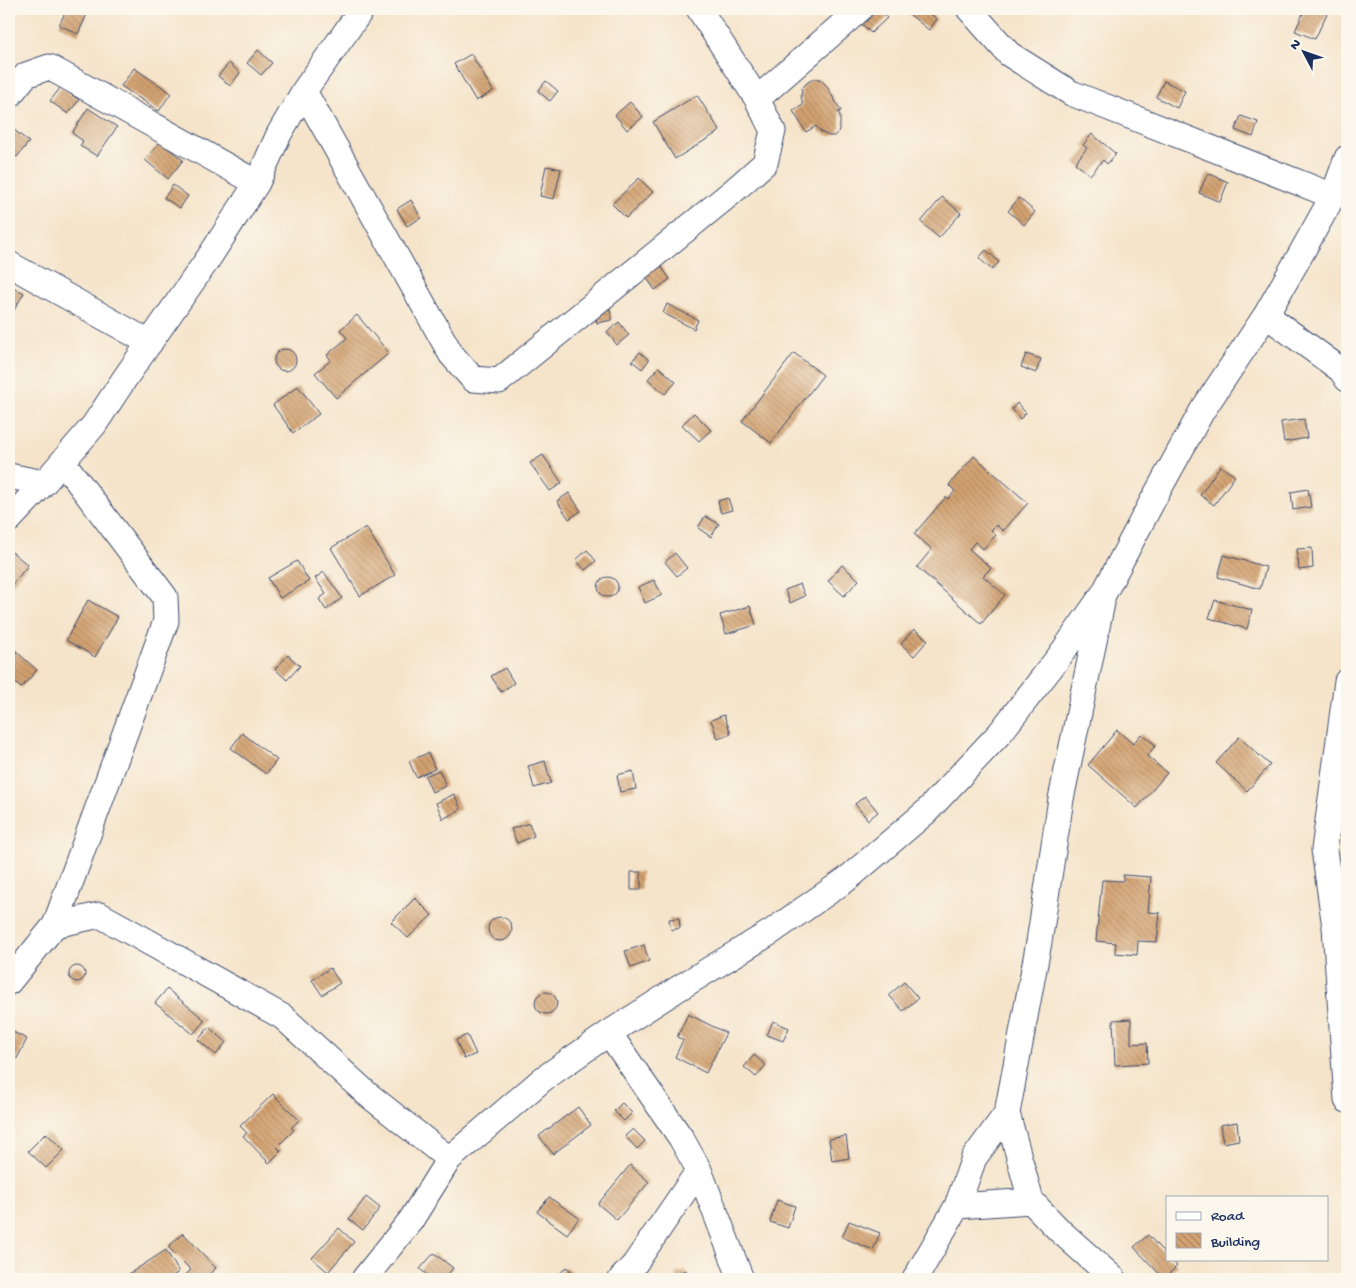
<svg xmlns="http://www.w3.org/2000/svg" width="1356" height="1288" viewBox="0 0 1356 1288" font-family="'Gochi Hand',sans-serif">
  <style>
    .building { fill: url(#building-back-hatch) }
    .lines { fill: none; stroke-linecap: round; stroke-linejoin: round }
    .minor-casing { stroke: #3c4a6e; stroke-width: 27 }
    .minor { stroke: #fff; stroke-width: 25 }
  </style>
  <defs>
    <pattern id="building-back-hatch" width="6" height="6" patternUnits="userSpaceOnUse" patternTransform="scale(1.25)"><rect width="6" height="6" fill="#d3a16f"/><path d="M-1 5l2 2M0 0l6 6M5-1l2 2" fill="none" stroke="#aa845e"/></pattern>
  </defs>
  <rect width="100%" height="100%" fill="#fbf7ec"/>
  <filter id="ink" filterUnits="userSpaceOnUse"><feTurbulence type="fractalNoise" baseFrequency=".02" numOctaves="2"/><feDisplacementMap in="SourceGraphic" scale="10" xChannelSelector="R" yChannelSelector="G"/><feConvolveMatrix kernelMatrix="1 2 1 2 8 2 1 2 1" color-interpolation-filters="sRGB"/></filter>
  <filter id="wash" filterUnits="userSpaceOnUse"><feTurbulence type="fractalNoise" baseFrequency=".0096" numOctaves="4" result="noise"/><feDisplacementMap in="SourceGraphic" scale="20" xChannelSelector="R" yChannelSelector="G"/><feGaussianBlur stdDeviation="1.12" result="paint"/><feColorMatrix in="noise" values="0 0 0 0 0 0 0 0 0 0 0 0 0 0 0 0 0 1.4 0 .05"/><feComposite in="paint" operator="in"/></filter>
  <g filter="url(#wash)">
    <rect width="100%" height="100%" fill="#f5e4ca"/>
    <g id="blocks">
      <path class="building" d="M 67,9 L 76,9 L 87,14 L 78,34 L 59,25 Z
        M 870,9 L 878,9 L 887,18 L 871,33 L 858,20 Z
        M 912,9 L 924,9 L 937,19 L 929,30 L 909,14 Z
        M 1305,9 L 1329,9 L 1315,39 L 1295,31 Z
        M 258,50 L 272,63 L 261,75 L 247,63 Z
        M 471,54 L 493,91 L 476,101 L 454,64 Z
        M 229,63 L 240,73 L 230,86 L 218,76 Z
        M 134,68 L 171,93 L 159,111 L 121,86 Z
        M 813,79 L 820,79 L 826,85 L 841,111 L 838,112 L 840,116 L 840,126 L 838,132 L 834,136 L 829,136 L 821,132 L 816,126 L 806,132 L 793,111 L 803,105 L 801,96 L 802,88 L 808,82 Z
        M 546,81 L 558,91 L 550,101 L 538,91 Z
        M 1164,81 L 1185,91 L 1177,108 L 1156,97 Z
        M 61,87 L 79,100 L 68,114 L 50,101 Z
        M 697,95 L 720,131 L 675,159 L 653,122 Z
        M 630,102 L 643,117 L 627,130 L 615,115 Z
        M 88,108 L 117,127 L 97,156 L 80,146 L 83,141 L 72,133 Z
        M 1241,116 L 1258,122 L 1253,137 L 1235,130 Z
        M 13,129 L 29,142 L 17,157 L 9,151 L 9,135 Z
        M 1092,134 L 1116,154 L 1107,164 L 1103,160 L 1090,175 L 1075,163 L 1087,148 L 1083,145 Z
        M 160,142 L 183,160 L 168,179 L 145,160 Z
        M 546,166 L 561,169 L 554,199 L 540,196 Z
        M 1208,173 L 1228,182 L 1220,202 L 1199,193 Z
        M 639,178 L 653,192 L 626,218 L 612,204 Z
        M 173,185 L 188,196 L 180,208 L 164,198 Z
        M 942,197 L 961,213 L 939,238 L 921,222 Z
        M 1019,198 L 1035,212 L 1024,225 L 1008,211 Z
        M 411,200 L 421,218 L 407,226 L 397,209 Z
        M 986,250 L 999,262 L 992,270 L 979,258 Z
        M 655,257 L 670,279 L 655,290 L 640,268 Z
        M 9,285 L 24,293 L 9,319 Z
        M 667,304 L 698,320 L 694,329 L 663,313 Z
        M 609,305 L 612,320 L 597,323 L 594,307 Z
        M 357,315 L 389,353 L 336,398 L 315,373 L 331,360 L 327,355 L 347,338 L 340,330 Z
        M 619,322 L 629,335 L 617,345 L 607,332 Z
        M274 360a11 11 0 1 1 22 0a11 11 0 1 1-22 0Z
        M 640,352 L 649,360 L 642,369 L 632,361 Z
        M 794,353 L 823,375 L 771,443 L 742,421 Z
        M 1026,354 L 1041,359 L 1036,373 L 1021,367 Z
        M 659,367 L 676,382 L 665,394 L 648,379 Z
        M 298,386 L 319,414 L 293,433 L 273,405 Z
        M 1017,403 L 1026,413 L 1020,419 L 1012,409 Z
        M 694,413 L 711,430 L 699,441 L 682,425 Z
        M 1304,419 L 1307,438 L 1284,442 L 1281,422 Z
        M 543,455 L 562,483 L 550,491 L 530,463 Z
        M 974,456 L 1028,503 L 1003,531 L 996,525 L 991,530 L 996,535 L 983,549 L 975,542 L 969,549 L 991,568 L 983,576 L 1005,595 L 981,624 L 917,567 L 932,549 L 914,534 L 946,497 L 948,499 L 955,491 L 949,485 Z
        M 1220,466 L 1235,476 L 1214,505 L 1200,495 Z
        M 1308,489 L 1311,507 L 1293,510 L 1291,492 Z
        M 569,493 L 581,511 L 569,519 L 557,501 Z
        M 728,498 L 732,510 L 721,513 L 718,501 Z
        M 705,516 L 719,524 L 711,537 L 698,528 Z
        M 366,527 L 395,575 L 360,596 L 331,548 Z
        M 1312,548 L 1313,568 L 1299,570 L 1297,549 Z
        M 587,550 L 596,561 L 585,570 L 576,560 Z
        M 12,552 L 28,565 L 9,589 L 9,556 Z
        M 675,553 L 687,568 L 677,576 L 665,562 Z
        M 1224,555 L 1266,567 L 1260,589 L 1218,577 Z
        M 297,561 L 309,581 L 280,598 L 268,578 Z
        M 842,565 L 859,580 L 844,596 L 828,581 Z
        M 324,572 L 342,598 L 326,610 L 319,599 L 326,594 L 315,578 Z
        M598 587a10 10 0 1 1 20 0a10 10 0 1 1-20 0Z
        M 654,580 L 662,595 L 645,603 L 638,587 Z
        M 800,584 L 805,596 L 790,603 L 785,590 Z
        M 88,600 L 118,617 L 95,657 L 66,640 Z
        M 1215,600 L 1252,610 L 1247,629 L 1209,618 Z
        M 750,606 L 756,625 L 726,634 L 720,615 Z
        M 914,629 L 928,640 L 914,656 L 901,644 Z
        M 9,645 L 37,670 L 21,688 L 9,677 Z
        M 288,655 L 300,666 L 287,680 L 275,669 Z
        M 505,668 L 514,683 L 501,692 L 491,676 Z
        M 724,715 L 731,734 L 718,739 L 711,720 Z
        M 1117,730 L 1133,744 L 1141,734 L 1156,745 L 1147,756 L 1167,773 L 1137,808 L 1088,765 Z
        M 242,733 L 277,760 L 266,774 L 231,748 Z
        M 1239,737 L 1270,765 L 1247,791 L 1216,763 Z
        M 428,753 L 435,769 L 416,777 L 409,761 Z
        M 545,761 L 551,783 L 534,788 L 528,766 Z
        M 439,770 L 446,786 L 432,792 L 425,776 Z
        M 633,771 L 636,789 L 620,792 L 617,775 Z
        M 454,794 L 461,809 L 443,819 L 436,803 Z
        M 865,796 L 878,812 L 868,820 L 855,804 Z
        M 529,823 L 534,836 L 517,843 L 511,829 Z
        M 631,872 L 641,872 L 641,890 L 631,890 Z
        M 1123,875 L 1151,877 L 1148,912 L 1160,913 L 1157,942 L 1138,941 L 1137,955 L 1115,953 L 1116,943 L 1096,941 L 1102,880 L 1123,881 Z
        M 415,898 L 432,915 L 408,938 L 391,922 Z
        M488 929a12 12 0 1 1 24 0a12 12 0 1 1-24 0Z
        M 679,918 L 680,928 L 671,930 L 669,919 Z
        M 644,945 L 649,961 L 631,968 L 625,951 Z
        M69 974a8 8 0 1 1 16 0a8 8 0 1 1-16 0Z
        M 330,968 L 340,983 L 322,995 L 312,980 Z
        M 904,982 L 918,998 L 903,1011 L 889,995 Z
        M 167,989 L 205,1020 L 193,1034 L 155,1003 Z
        M535 1003a11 11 0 1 1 22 0a11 11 0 1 1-22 0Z
        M 688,1014 L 726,1033 L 706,1073 L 675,1057 L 683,1040 L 677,1037 Z
        M 1131,1019 L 1131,1044 L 1147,1043 L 1148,1063 L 1115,1065 L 1113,1020 Z
        M 773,1021 L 789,1028 L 783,1041 L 767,1035 Z
        M 209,1027 L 226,1042 L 216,1055 L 198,1040 Z
        M 9,1030 L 27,1039 L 14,1064 L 9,1062 Z
        M 467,1035 L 476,1054 L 464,1059 L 456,1040 Z
        M 754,1055 L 766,1065 L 756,1077 L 744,1067 Z
        M 273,1094 L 299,1120 L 291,1128 L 294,1130 L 277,1147 L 281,1151 L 269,1163 L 243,1136 L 247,1133 L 240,1126 Z
        M 622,1103 L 632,1113 L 624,1121 L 614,1111 Z
        M 578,1107 L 591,1125 L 553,1154 L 539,1136 Z
        M 1237,1122 L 1239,1140 L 1223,1143 L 1220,1125 Z
        M 633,1129 L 645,1141 L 637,1149 L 625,1136 Z
        M 46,1133 L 64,1150 L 46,1168 L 28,1151 Z
        M 846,1136 L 849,1158 L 832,1161 L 829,1139 Z
        M 630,1165 L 649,1182 L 617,1220 L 598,1204 Z
        M 366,1197 L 380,1208 L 363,1230 L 349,1219 Z
        M 549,1197 L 579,1218 L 567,1234 L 537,1212 Z
        M 777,1200 L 795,1206 L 788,1228 L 770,1222 Z
        M 849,1221 L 880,1233 L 873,1250 L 842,1237 Z
        M 339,1228 L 354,1242 L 328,1272 L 312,1258 Z
        M 183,1233 L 216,1268 L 204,1279 L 181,1279 L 191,1270 L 168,1247 Z
        M 1148,1235 L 1167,1256 L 1167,1259 L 1171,1259 L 1177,1266 L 1164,1279 L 1134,1247 Z
        M 166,1250 L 179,1272 L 167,1279 L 121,1279 Z
        M 434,1253 L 453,1268 L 444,1279 L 432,1279 L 420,1269 Z
        M 566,1267 L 569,1269 L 580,1279 L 555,1279 Z
        M 686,1270 L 689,1279 L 677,1279 L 675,1274 Z"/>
    </g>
  </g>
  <g filter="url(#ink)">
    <use href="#blocks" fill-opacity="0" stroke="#3c4a6e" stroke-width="1"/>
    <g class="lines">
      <g class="minor-casing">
        <path id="minor" d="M 969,9 L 1009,54 L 1071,93 L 1333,196
          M 304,91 L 451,354 L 473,379 L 499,381 L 731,193 L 765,163 L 773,131 L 757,99 L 699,9
          M 9,96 L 26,75 L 49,67 L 257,183
          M 757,99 L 860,9
          M 9,264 L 150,343
          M 1266,315 L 1341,370 L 1347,379
          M 9,476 L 44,483
          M 9,520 L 44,483 L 94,425 L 125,378 L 208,259 L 257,183 L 279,134 L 304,91 L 362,9
          M 1347,681 L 1324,850 L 1335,927 L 1347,1100
          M 55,925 L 100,915 L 283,1017 L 366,1093 L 449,1159
          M 9,982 L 55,925 L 166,621 L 165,597 L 63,462
          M 609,1033 L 681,1138 L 699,1170 L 634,1265 L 621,1279
          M 1007,1113 L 1031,1201
          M 699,1170 L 741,1279
          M 957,1206 L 1031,1201 L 1060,1231 L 1114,1279
          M 364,1279 L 411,1220 L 449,1159 L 543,1079 L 609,1033 L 679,988 L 771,932 L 847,879 L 926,812 L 1000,733 L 1059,657 L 1104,593 L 1153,500 L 1202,411 L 1266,315 L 1298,259 L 1333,196 L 1347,158
          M 915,1279 L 957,1206 L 974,1158 L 1007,1113 L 1039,942 L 1061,799 L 1102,603"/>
      </g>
      <use href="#minor" class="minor"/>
    </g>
  </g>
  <rect width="1356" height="1288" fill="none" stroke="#fbf7ec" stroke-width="30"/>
  <rect x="1166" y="1196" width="162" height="65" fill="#fbf7ec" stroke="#a1a7b3"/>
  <rect x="1176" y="1212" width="25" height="8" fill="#ffffff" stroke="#a1a7b3"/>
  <text x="1211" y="1220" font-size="15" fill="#1b2f5e">Road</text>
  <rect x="1176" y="1233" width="25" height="15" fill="url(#building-back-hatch)" stroke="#a1a7b3"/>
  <text x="1211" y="1246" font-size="15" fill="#1b2f5e">Building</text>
  <g transform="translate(1304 52) rotate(311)" stroke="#fbf7ec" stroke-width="4" paint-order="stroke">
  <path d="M0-4L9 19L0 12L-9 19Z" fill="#1b2f5e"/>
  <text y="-8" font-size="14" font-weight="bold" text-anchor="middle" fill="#1b2f5e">N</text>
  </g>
</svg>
